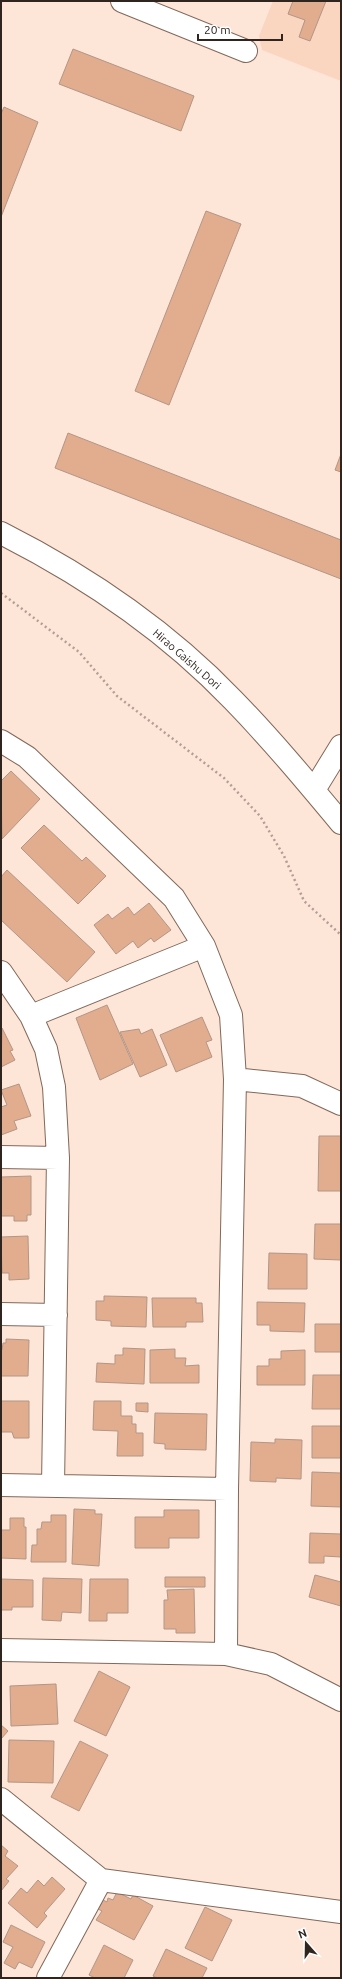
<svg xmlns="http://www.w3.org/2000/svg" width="342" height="1979" viewBox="0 0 342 1979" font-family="Ubuntu,sans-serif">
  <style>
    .built { fill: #fad6c1 }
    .building { fill: #e2ad8e; stroke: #b19686 }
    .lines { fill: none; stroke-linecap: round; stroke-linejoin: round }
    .minor-casing { stroke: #81685a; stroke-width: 24 }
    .path { stroke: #b19e94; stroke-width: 2.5; stroke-dasharray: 2 3; stroke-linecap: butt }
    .minor { stroke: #fff; stroke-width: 22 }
    .labels { text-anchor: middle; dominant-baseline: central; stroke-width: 3; stroke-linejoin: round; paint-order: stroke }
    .street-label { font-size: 11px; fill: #2f241e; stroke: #fff }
  </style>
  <rect width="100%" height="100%" fill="#fde5d8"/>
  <path class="built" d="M 273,1 L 341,1 L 341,81 L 262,50 L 259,36 Z"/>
  <path class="building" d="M 293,1 L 326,1 L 310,41 L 299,37 L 305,20 L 288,14 Z
    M 73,49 L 194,96 L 181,131 L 59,84 Z
    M 4,107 L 38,122 L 1,217 L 1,114 Z
    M 206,211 L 241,224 L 169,405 L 135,391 Z
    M 68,433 L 341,540 L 341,579 L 55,468 Z
    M 341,454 L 341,472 L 335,470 Z
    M 11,771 L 40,799 L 2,839 L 1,781 Z
    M 44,825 L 82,861 L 86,857 L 106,876 L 78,904 L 21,848 Z
    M 7,870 L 95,952 L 67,982 L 1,920 L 1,877 Z
    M 149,903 L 171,930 L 154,942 L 151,938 L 138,948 L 133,941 L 116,954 L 94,925 L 108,914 L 112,919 L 128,907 L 134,915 Z
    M 107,1005 L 133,1064 L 100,1080 L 76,1018 Z
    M 202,1017 L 212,1040 L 206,1042 L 212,1057 L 176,1072 L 160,1035 Z
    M 2,1028 L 13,1050 L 10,1051 L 15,1060 L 1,1067 Z
    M 139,1029 L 141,1034 L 152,1029 L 167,1065 L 140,1077 L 120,1032 Z
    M 19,1084 L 31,1116 L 14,1121 L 17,1129 L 1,1135 L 1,1107 L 7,1105 L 1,1090 Z
    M 319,1136 L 341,1136 L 341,1191 L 318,1191 Z
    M 31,1176 L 31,1215 L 27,1215 L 27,1221 L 14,1221 L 14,1216 L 1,1216 L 1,1177 Z
    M 315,1224 L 341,1224 L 341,1260 L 314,1259 Z
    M 28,1236 L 29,1279 L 9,1280 L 9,1273 L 2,1273 L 1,1237 Z
    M 269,1253 L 307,1254 L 307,1289 L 268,1289 Z
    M 104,1296 L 147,1297 L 146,1327 L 111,1326 L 111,1321 L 96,1320 L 96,1301 L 104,1301 Z
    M 152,1298 L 196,1298 L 196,1303 L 202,1303 L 203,1322 L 186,1322 L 186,1327 L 153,1327 Z
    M 257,1302 L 305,1303 L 304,1332 L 270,1331 L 270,1325 L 257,1325 Z
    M 315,1324 L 341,1324 L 341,1352 L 315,1352 Z
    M 6,1339 L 29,1340 L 28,1376 L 1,1376 L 1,1350 L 2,1350 L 3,1343 L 6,1343 Z
    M 123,1348 L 145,1349 L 144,1384 L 96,1382 L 97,1363 L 115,1364 L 115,1355 L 123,1355 Z
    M 175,1349 L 175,1358 L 186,1358 L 185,1366 L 199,1365 L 199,1383 L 150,1383 L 150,1350 Z
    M 305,1350 L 305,1385 L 257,1385 L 257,1366 L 269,1366 L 269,1359 L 281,1359 L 281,1351 Z
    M 313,1375 L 341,1375 L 341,1409 L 312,1409 Z
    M 1,1401 L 29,1401 L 29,1438 L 14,1438 L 12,1432 L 1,1432 Z
    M 94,1401 L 121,1401 L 121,1416 L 132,1416 L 132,1424 L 136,1424 L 136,1433 L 143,1433 L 143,1456 L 117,1456 L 118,1431 L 93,1430 Z
    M 136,1403 L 148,1403 L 148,1412 L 136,1411 Z
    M 155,1413 L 207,1414 L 206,1450 L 165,1449 L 165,1444 L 154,1443 Z
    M 312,1426 L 341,1426 L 341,1458 L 312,1458 Z
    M 275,1439 L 302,1440 L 301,1479 L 276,1478 L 276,1482 L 250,1481 L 251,1442 L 275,1443 Z
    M 312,1472 L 341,1473 L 341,1507 L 311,1506 Z
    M 74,1509 L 95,1510 L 95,1514 L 102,1514 L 99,1566 L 72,1564 Z
    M 164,1510 L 199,1510 L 199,1538 L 169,1538 L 169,1548 L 135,1548 L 135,1517 L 164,1517 Z
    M 51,1515 L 66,1515 L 66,1562 L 31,1562 L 32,1545 L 37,1545 L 37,1529 L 41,1529 L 42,1522 L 51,1522 Z
    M 10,1518 L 24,1518 L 24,1527 L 26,1527 L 26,1559 L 1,1558 L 1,1530 L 10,1530 Z
    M 310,1533 L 341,1534 L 341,1557 L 324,1556 L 324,1563 L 309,1563 Z
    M 315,1575 L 341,1582 L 341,1606 L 309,1597 Z
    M 165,1577 L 205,1577 L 205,1587 L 165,1587 Z
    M 43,1578 L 82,1579 L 81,1613 L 62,1612 L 61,1621 L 42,1620 Z
    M 1,1579 L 33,1580 L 33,1607 L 12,1607 L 12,1610 L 1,1610 Z
    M 90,1579 L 128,1579 L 128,1613 L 107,1613 L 107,1621 L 89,1621 Z
    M 194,1589 L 195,1633 L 176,1633 L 176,1629 L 164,1629 L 164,1600 L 168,1600 L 167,1590 Z
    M 99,1671 L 130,1687 L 106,1736 L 74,1721 Z
    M 56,1684 L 58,1724 L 11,1726 L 10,1686 Z
    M 1,1725 L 8,1731 L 1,1739 Z
    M 9,1740 L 54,1741 L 53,1783 L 8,1782 Z
    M 80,1741 L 108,1755 L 79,1811 L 51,1797 Z
    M 1,1845 L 8,1851 L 5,1856 L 18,1866 L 6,1879 L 9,1881 L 1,1891 Z
    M 52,1877 L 65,1889 L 44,1913 L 47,1916 L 37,1928 L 8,1903 L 21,1888 L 27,1893 L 38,1880 L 44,1886 Z
    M 117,1892 L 131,1899 L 133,1895 L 153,1906 L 134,1940 L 96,1920 L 102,1911 L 98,1909 L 103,1900 L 107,1902 L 108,1898 L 113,1900 Z
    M 205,1907 L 232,1920 L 212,1961 L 185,1948 Z
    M 11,1925 L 45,1942 L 32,1968 L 19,1962 L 15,1969 L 4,1963 L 13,1947 L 3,1942 Z
    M 104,1945 L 133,1960 L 124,1978 L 95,1978 L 89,1975 Z
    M 166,1949 L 207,1968 L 202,1978 L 157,1978 L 153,1976 Z"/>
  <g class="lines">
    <g class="minor-casing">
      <path id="minor" d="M 122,1 L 246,51
        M 1,533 C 86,576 167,631 233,700 C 271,739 306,781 341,823
        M 1,741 L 27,757 L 174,898 L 204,946 L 231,1015 L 235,1079 L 227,1489 L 226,1654
        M 314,790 L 341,746
        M 1,972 L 31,1016 L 46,1049 L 54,1087 L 58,1158 L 53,1486
        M 31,1016 L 204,946
        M 235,1079 L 302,1086 L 341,1104
        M 1,1157 L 58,1158
        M 1,1314 L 56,1315
        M 1,1485 L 227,1489
        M 1,1650 L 226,1654 L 271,1664 L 341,1700
        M 1,1799 L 101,1880 L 341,1912
        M 48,1978 L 101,1880"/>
    </g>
    <path class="path" d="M 1,593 L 79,652 L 117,696 L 224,778 L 260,816 L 284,856 L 304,901 L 341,935"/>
    <use href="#minor" class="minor"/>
  </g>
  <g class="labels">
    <g class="street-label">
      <text transform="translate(187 659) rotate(41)">Hirao Gaishu Dori</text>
    </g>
  </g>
  <rect width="342" height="1979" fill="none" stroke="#2f241e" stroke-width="4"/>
  <g transform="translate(306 1943) rotate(340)" stroke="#ffffff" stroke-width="3" paint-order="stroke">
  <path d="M0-3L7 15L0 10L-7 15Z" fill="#2f241e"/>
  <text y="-6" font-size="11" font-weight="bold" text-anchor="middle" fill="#2f241e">N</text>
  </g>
  <path d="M198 34v6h84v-6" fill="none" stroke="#2f241e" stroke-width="2"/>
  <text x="204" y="34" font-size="12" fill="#2f241e" stroke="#ffffff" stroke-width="3" paint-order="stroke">20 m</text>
</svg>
